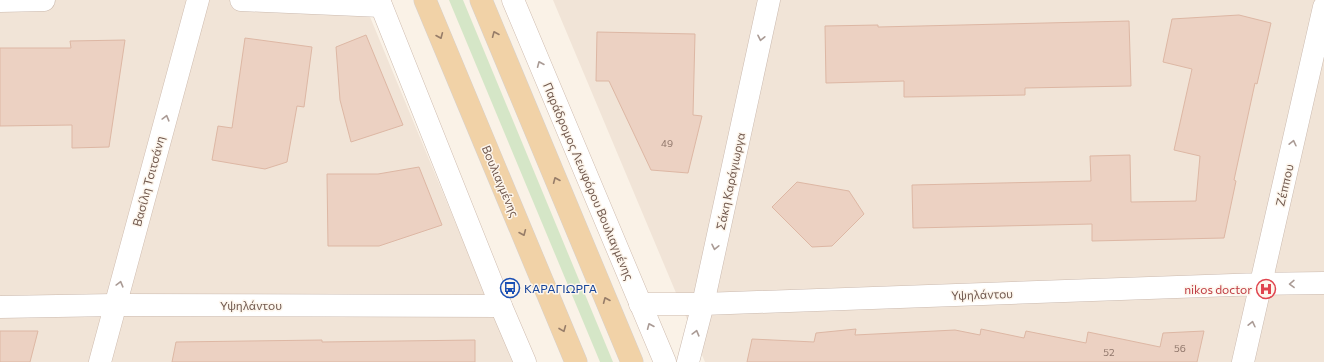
<svg xmlns="http://www.w3.org/2000/svg" width="1324" height="362" viewBox="0 0 1324 362" font-family="Commissioner,sans-serif">
  <style>
    .residential { fill: #f1e4d7 }
    .green { fill: #d5e6c7 }
    .building { fill: #ecd1c2; stroke: #ddb7a4 }
    .lines { fill: none; stroke-linecap: round; stroke-linejoin: round }
    .street-casing { stroke: #cbbaaf; stroke-width: 23 }
    .secondary-casing { stroke: #cfbcaf; stroke-width: 23 }
    .primary-casing { stroke: #d7d1cd; stroke-width: 23 }
    .street { stroke: #fff; stroke-width: 22 }
    .secondary { stroke: #fff; stroke-width: 22 }
    .primary { stroke: #f1d2a7; stroke-width: 22 }
    .oneway { stroke: #977d69 }
    .oneway2 { stroke: #aa9b95 }
    .labels { text-anchor: middle; dominant-baseline: central; stroke-width: 3; stroke-linejoin: round; paint-order: stroke }
    .number-label { font-size: 10px; fill: #90776b }
    .street-label { font-size: 12px; fill: #71594e; stroke: #fdf6ed }
    .transit-label { font-size: 12px; fill: #164399; stroke: #fdf6ed; text-anchor: start }
    .health-label { font-size: 12px; fill: #be3a42; stroke: #fdf6ed; text-anchor: end }
  </style>
  <rect width="100%" height="100%" fill="#faf2e7"/>
  <path class="residential" d="M 0,0 L 363,0 L 513,362 L 0,362 Z
    M 553,0 L 1324,0 L 1324,362 L 705,362 Z"/>
  <path class="green" d="M 449,0 L 463,0 L 613,362 L 600,362 Z"/>
  <path class="building" d="M 1239,15 L 1271,23 L 1257,84 L 1255,83 L 1234,180 L 1236,181 L 1224,238 L 1092,241 L 1092,224 L 913,228 L 912,185 L 1091,181 L 1090,156 L 1130,155 L 1131,202 L 1196,201 L 1200,156 L 1174,150 L 1192,69 L 1163,62 L 1172,19 Z
    M 1129,21 L 1131,86 L 1025,88 L 1025,95 L 904,97 L 904,81 L 826,83 L 825,26 L 878,25 L 878,27 Z
    M 597,32 L 695,34 L 693,115 L 702,116 L 688,173 L 651,170 L 609,81 L 596,81 Z
    M 366,35 L 403,125 L 351,142 L 340,100 L 336,47 Z
    M 245,38 L 312,47 L 304,107 L 297,106 L 287,162 L 265,169 L 212,160 L 218,126 L 232,128 Z
    M 125,40 L 109,147 L 72,148 L 72,125 L 0,126 L 0,48 L 71,48 L 70,41 Z
    M 419,167 L 442,225 L 379,246 L 328,246 L 327,174 L 378,174 Z
    M 797,182 L 849,191 L 864,214 L 832,246 L 812,247 L 772,207 Z
    M 856,329 L 855,335 L 955,330 L 980,335 L 981,329 L 1024,338 L 1026,331 L 1086,343 L 1088,332 L 1160,347 L 1163,333 L 1204,331 L 1197,362 L 747,362 L 752,339 L 814,342 L 816,333 Z
    M 0,331 L 38,331 L 30,362 L 0,362 Z
    M 322,340 L 322,342 L 475,340 L 475,362 L 172,362 L 176,342 Z"/>
  <g class="lines">
    <g class="street-casing">
      <path id="street" d="M 241,0 L 381,6
        M 0,1 L 44,0
        M 640,304 L 703,304 L 1261,284 L 1324,283
        M 0,307 L 114,305 L 501,306
        M 688,362 L 703,304 L 769,0
        M 1243,362 L 1324,7"/>
    </g>
    <g class="secondary-casing">
      <path id="secondary" d="M 379,0 L 501,306 L 525,362
        M 513,0 L 665,362
        M 100,362 L 198,0"/>
    </g>
    <g class="primary-casing">
      <path id="primary" d="M 425,0 L 576,362
        M 481,0 L 632,362"/>
    </g>
    <use href="#street" class="street"/>
    <use href="#secondary" class="secondary"/>
    <use href="#primary" class="primary"/>
  </g>
  <defs><path id="oneway-chevron" d="M-2-3.5L2.5 0L-2 3.5" fill="none" stroke-width="1.6" stroke-linecap="round" stroke-linejoin="round"/></defs>
  <g class="oneway">
    <use href="#oneway-chevron" transform="translate(495 34) rotate(-113)"/>
    <use href="#oneway-chevron" transform="translate(440 36) rotate(67)"/>
    <use href="#oneway-chevron" transform="translate(556 180) rotate(-113)"/>
    <use href="#oneway-chevron" transform="translate(523 233) rotate(67)"/>
    <use href="#oneway-chevron" transform="translate(606 300) rotate(-113)"/>
    <use href="#oneway-chevron" transform="translate(563 329) rotate(68)"/>
  </g>
  <g class="oneway2">
    <use href="#oneway-chevron" transform="translate(761 38) rotate(102)"/>
    <use href="#oneway-chevron" transform="translate(540 64) rotate(-113)"/>
    <use href="#oneway-chevron" transform="translate(166 118) rotate(-75)"/>
    <use href="#oneway-chevron" transform="translate(1293 143) rotate(-77)"/>
    <use href="#oneway-chevron" transform="translate(715 247) rotate(102)"/>
    <use href="#oneway-chevron" transform="translate(120 284) rotate(-75)"/>
    <use href="#oneway-chevron" transform="translate(1292 284) rotate(179)"/>
    <use href="#oneway-chevron" transform="translate(1252 324) rotate(-77)"/>
    <use href="#oneway-chevron" transform="translate(650 326) rotate(-113)"/>
    <use href="#oneway-chevron" transform="translate(696 333) rotate(-75)"/>
  </g>
  <defs>
    <g id="bus-ring" transform="scale(1)"><circle r="9.5" fill="#fdf6ed" stroke="#1a4fb4" stroke-width="1.5"/><path d="M-5-6H5V4H4V6H2V4H-2V6H-4V4H-5ZM-3.5-4V0h7V-4ZM-3.5 1.2v1.5H-2V1.2ZM2 1.2v1.5H3.5V1.2Z" fill="#1a4fb4"/></g>
    <g id="hospital-ring" transform="scale(1)"><circle r="9.5" fill="#fdf6ed" stroke="#e0444e" stroke-width="1.5"/><path d="M-5-5h3v3.5h4V-5h3V5h-3V1.5h-4V5h-3Z" fill="#e0444e"/></g>
  </defs>
  <g fill-rule="evenodd">
    <use href="#bus-ring" x="510" y="288"/>
    <use href="#hospital-ring" x="1266" y="289"/>
  </g>
  <g class="labels">
    <g class="number-label">
      <text x="667" y="143">49</text>
      <text x="1180" y="348">56</text>
      <text x="1109" y="352">52</text>
    </g>
    <g class="street-label">
      <text transform="translate(148 181) rotate(-75)">Βασίλη Τσιτσάνη</text>
      <text transform="translate(501 181) rotate(67)">Βουλιαγμένης</text>
      <text transform="translate(589 181) rotate(67)">Παράδρομος Λεωφόρου Βουλιαγμένης</text>
      <text transform="translate(730 181) rotate(-78)">Σάκη Καράγιωργα</text>
      <text transform="translate(1284 185) rotate(-77)">Ζέππου</text>
      <text transform="translate(982 294) rotate(-2)">Υψηλάντου</text>
      <text x="251" y="305">Υψηλάντου</text>
    </g>
    <g class="transit-label">
      <text x="524" y="288">ΚΑΡΑΓΙΩΡΓΑ</text>
    </g>
    <g class="health-label">
      <text x="1252" y="289">nikos doctor</text>
    </g>
  </g>
</svg>
